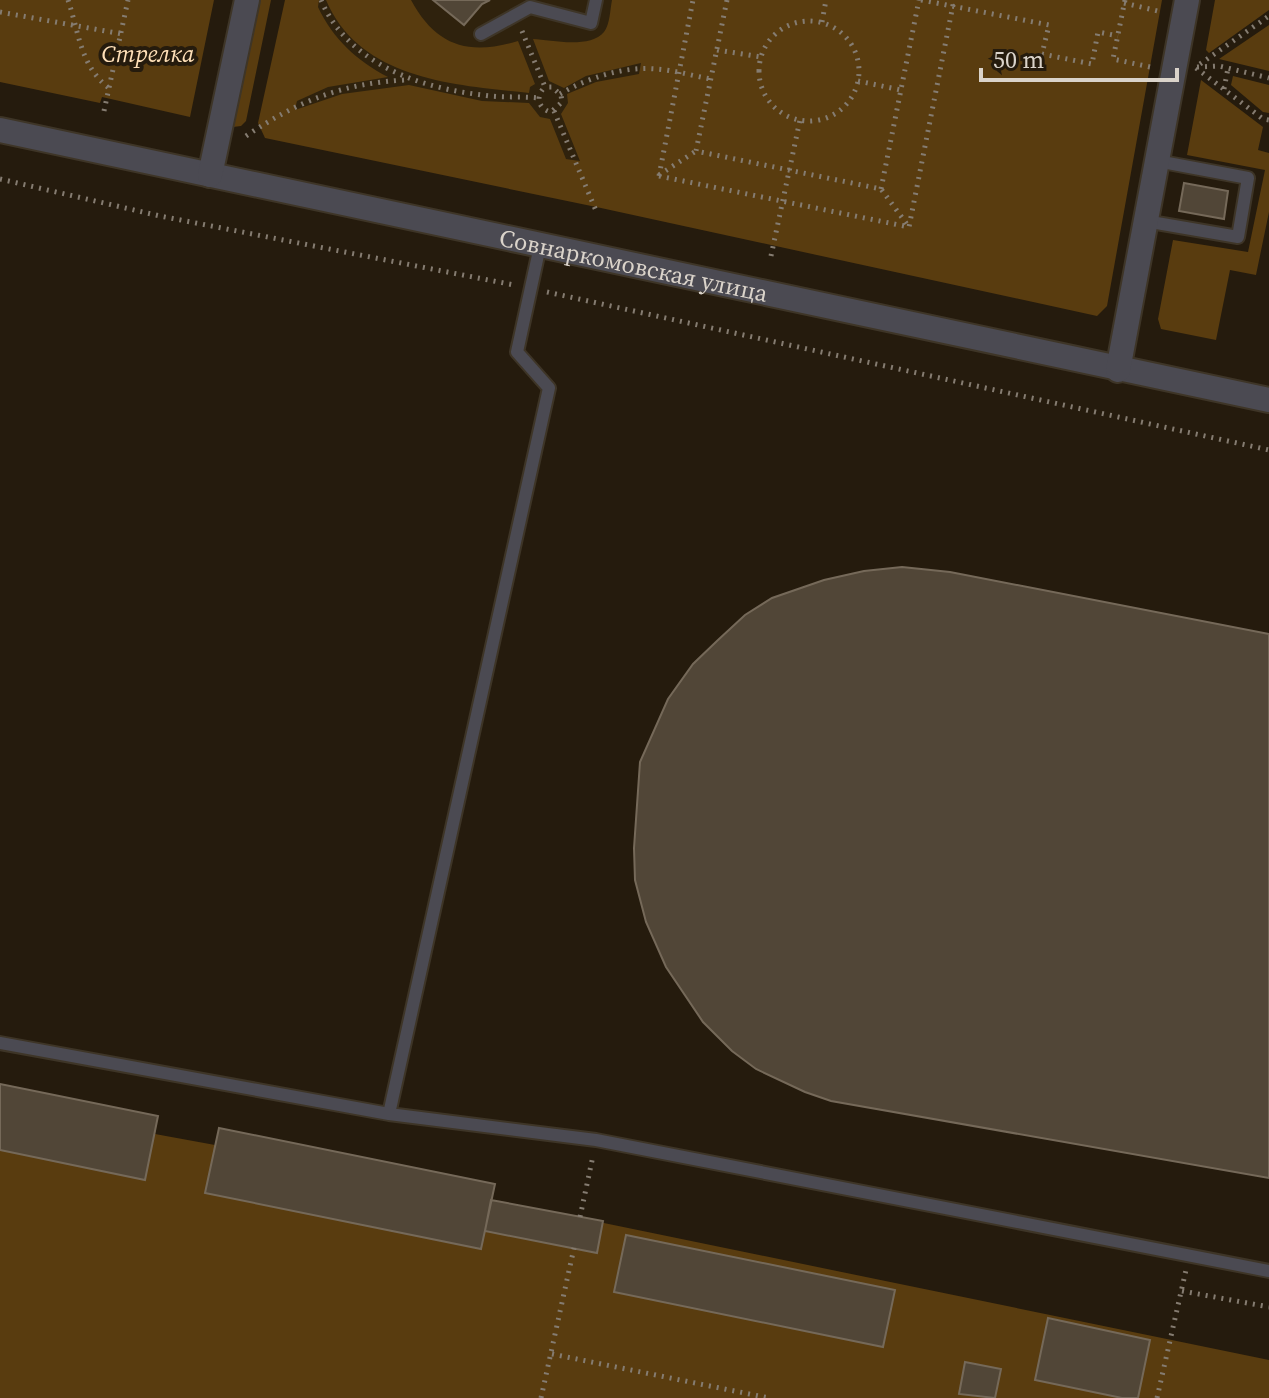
<svg xmlns="http://www.w3.org/2000/svg" width="1269" height="1398" viewBox="0 0 1269 1398" font-family="'Source Serif 4',serif">
  <style>
    .built { fill: #2f220d }
    .green { fill: #593c0f }
    .building { fill: #514637; stroke: #756959; stroke-width: 2 }
    .lines { fill: none; stroke-linecap: round; stroke-linejoin: round }
    .service-casing { stroke: #3e3527; stroke-width: 16 }
    .minor-casing { stroke: #3e3527; stroke-width: 28 }
    .path { stroke: #857c71; stroke-width: 5; stroke-dasharray: 2 6; stroke-linecap: butt }
    .service { stroke: #4b4a52; stroke-width: 12 }
    .minor { stroke: #4b4a52; stroke-width: 24 }
    .labels { text-anchor: middle; dominant-baseline: central; stroke-width: 8; stroke-linejoin: round; paint-order: stroke }
    .park-label { font-size: 24px; font-style: italic; fill: #fedfb7; stroke: #251b0d }
    .street-label { font-size: 24px; fill: #dad3ca; stroke: #251b0d }
  </style>
  <rect width="100%" height="100%" fill="#251b0d"/>
  <path class="built" d="M 319,0 L 654,0 L 622,169 L 295,110 Z"/>
  <path class="green" d="M 0,0 L 214,0 L 190,117 L 102,97 L 100,103 L 0,82 Z
    M 259,0 L 271,0 L 246,121 L 241,126 L 233,127 Z
    M 285,0 L 319,0 L 318,7 C 333,39 357,61 388,77 L 328,87 L 297,101 L 295,110 L 342,94 L 409,85 L 482,101 L 529,103 L 540,117 L 550,119 L 566,159 L 580,161 L 561,114 L 568,103 L 567,94 L 596,82 L 639,74 L 641,63 L 586,76 L 564,88 L 549,81 L 533,39 C 551,40 590,49 604,32 C 610,24 610,10 612,0 L 1162,0 L 1107,306 L 1097,316 L 601,208 L 265,138 L 258,123 Z
    M 326,0 L 411,0 C 436,46 468,56 518,41 L 535,84 L 530,87 L 529,93 C 455,85 360,80 326,0 Z
    M 1215,0 L 1269,0 L 1269,10 L 1209,53 L 1206,50 Z
    M 1269,25 L 1269,71 L 1219,59 Z
    M 1233,76 L 1269,85 L 1269,113 L 1263,112 L 1231,85 Z
    M 1201,80 L 1263,127 L 1258,150 L 1269,153 L 1269,212 L 1256,275 L 1230,270 L 1216,340 L 1161,329 L 1158,319 L 1173,240 L 1248,252 L 1265,170 L 1187,155 Z
    M 0,1084 L 158,1116 L 155,1134 L 215,1145 L 219,1128 L 495,1184 L 492,1200 L 1269,1360 L 1269,1398 L 0,1398 Z"/>
  <path class="building" d="M 433,0 L 490,0 L 482,4 L 464,25 Z
    M 1184,183 L 1228,191 L 1224,219 L 1179,211 Z
    M 902,567 L 950,572 L 1269,634 L 1269,1178 L 831,1101 L 805,1092 L 756,1069 L 732,1051 L 703,1022 L 666,967 L 646,922 L 635,880 L 634,848 L 640,762 L 668,699 L 693,664 L 718,640 L 745,615 L 772,598 L 824,580 L 864,571 Z
    M 0,1084 L 158,1116 L 145,1180 L 0,1150 Z
    M 219,1128 L 495,1184 L 481,1249 L 205,1193 Z
    M 491,1200 L 603,1221 L 597,1253 L 485,1231 Z
    M 626,1235 L 895,1290 L 883,1347 L 614,1292 Z
    M 1048,1318 L 1150,1340 L 1138,1398 L 1122,1398 L 1035,1380 Z
    M 965,1362 L 1001,1369 L 995,1398 L 959,1394 Z"/>
  <g class="lines">
    <g class="service-casing">
      <path id="service" d="M 481,34 L 530,7 L 591,23 L 596,0
        M 1145,221 L 1238,237 L 1248,178 L 1157,161
        M 0,1043 L 389,1114 L 596,1140 L 1269,1271
        M 389,1114 L 549,388 L 517,352 L 540,246"/>
    </g>
    <g class="minor-casing">
      <g id="minor">
        <path id="s1" d="M 0,130 L 1269,400"/>
        <path d="M 210,175 L 247,0"/>
        <path d="M 1118,370 L 1187,0"/>
      </g>
    </g>
    <path class="path" d="M 68,0 C 79,32 80,66 109,88
      M 321,0 C 348,64 420,88 483,95 C 502,98 520,96 539,98
      M 727,0 L 696,151 L 881,189 L 909,227
      M 921,0 L 1049,25 L 1042,54 L 1092,64 L 1098,32 L 1118,36
      M 1125,0 L 1113,59 L 1150,67
      M 1124,3 L 1162,12
      M 0,12 L 122,34
      M759 71a50 50 0 1 1 100 0a50 50 0 1 1-100 0Z
      M 822,22 L 826,0
      M 522,31 L 545,87 C 535,96 538,109 551,112 L 562,102 L 561,95 L 552,87 L 545,87
      M 717,50 L 761,57
      M 1200,64 L 1269,16
      M 1197,67 L 1219,66 L 1269,78
      M 1196,68 L 1263,119 L 1269,120
      M 858,81 L 901,90
      M 1224,89 L 1228,68
      M 560,94 C 587,78 624,66 656,69 C 674,70 693,76 711,79
      M 104,111 L 128,0
      M 554,111 L 597,213
      M 246,136 C 298,101 343,83 406,80
      M 659,175 L 696,151
      M 659,176 L 909,227 L 954,0
      M 659,176 L 693,0
      M 0,179 L 160,216 L 514,285
      M 881,189 L 919,0
      M 771,256 L 800,120
      M 547,292 L 1269,450
      M 580,1217 L 593,1156
      M 1182,1291 L 1269,1307
      M 552,1354 L 769,1398
      M 541,1398 L 574,1248
      M 1157,1398 L 1186,1270"/>
    <use href="#service" class="service"/>
    <use href="#minor" class="minor"/>
  </g>
  <g class="labels">
    <g class="park-label">
      <text x="148" y="53">Стрелка</text>
    </g>
    <g class="street-label">
      <text stroke="none"><textPath href="#s1" startOffset="648">Совнаркомовская улица</textPath></text>
    </g>
  </g>
  <path d="M981 68v12h196v-12" fill="none" stroke="#dad3ca" stroke-width="4"/>
  <text x="993" y="68" font-size="24" fill="#dad3ca" stroke="#251b0d" stroke-width="6" paint-order="stroke">50 m</text>
</svg>
